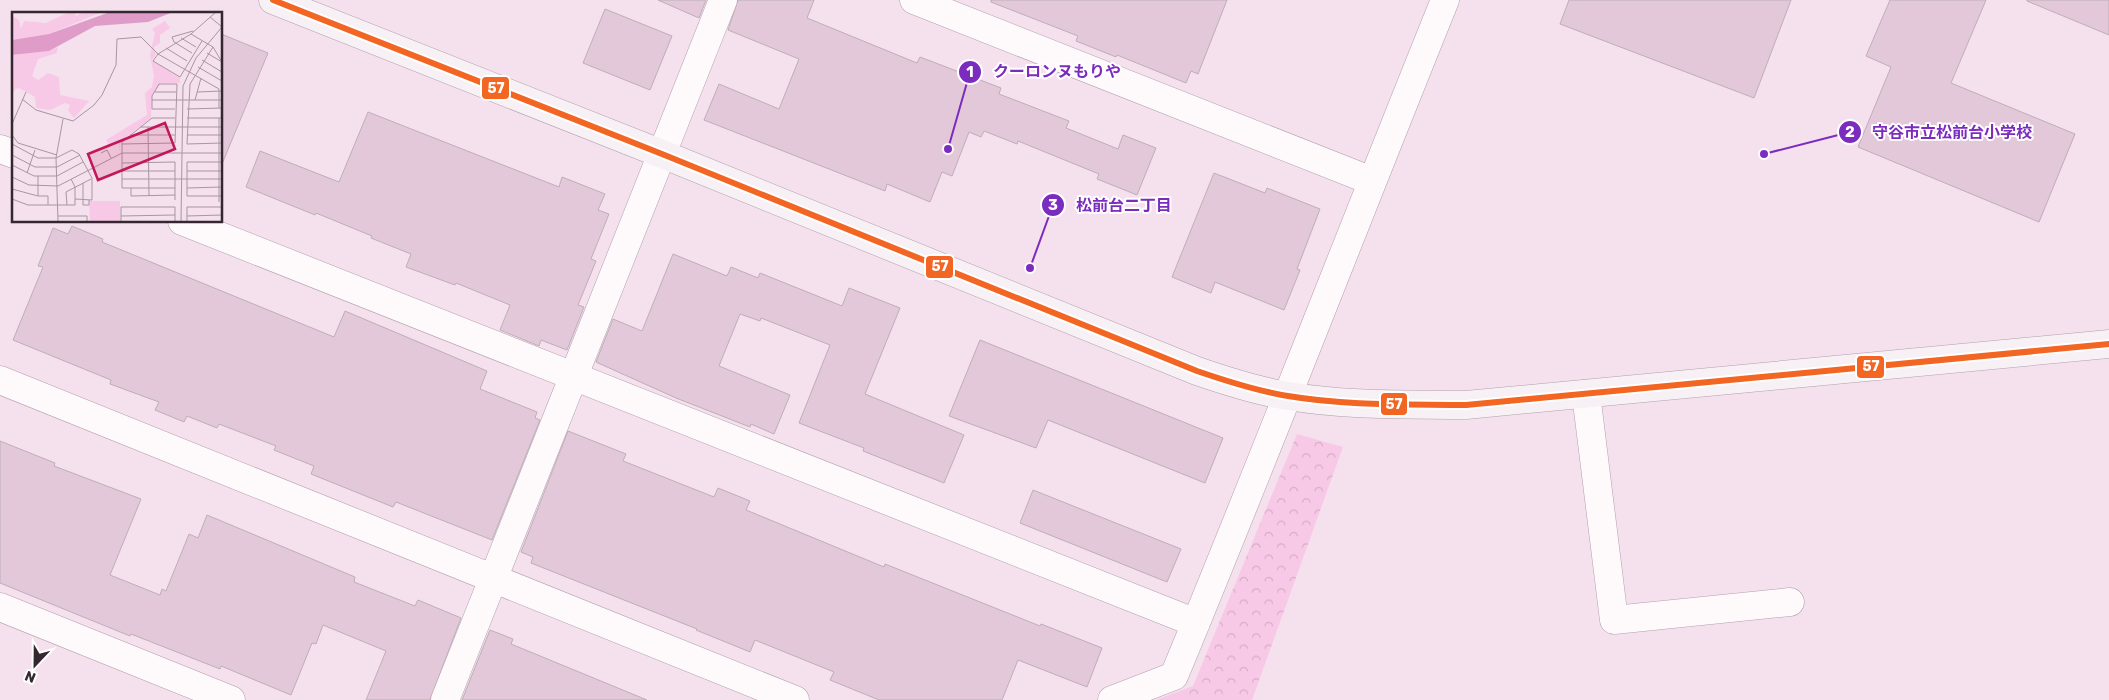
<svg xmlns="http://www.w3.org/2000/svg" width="2109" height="700" viewBox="0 0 2109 700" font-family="Rubik,'Noto Sans JP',sans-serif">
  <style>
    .forest { fill: url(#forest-crowns) }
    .building { fill: #e2c8d9; stroke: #beaeb8 }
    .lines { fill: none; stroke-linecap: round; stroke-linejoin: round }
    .street-casing { stroke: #b1a1ab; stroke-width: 29 }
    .secondary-casing { stroke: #b1a1ab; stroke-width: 29 }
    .street { stroke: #fefafc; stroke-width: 28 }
    .secondary { stroke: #f7f0f5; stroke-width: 28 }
    .bus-1-casing { stroke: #fff; stroke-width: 10 }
    .bus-1 { stroke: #f26522; stroke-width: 6 }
    .inset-road { fill: none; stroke: #a896a1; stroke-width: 1 }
    .view { fill: #c2185b; fill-opacity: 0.15; stroke: #c2185b; stroke-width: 2.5 }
    .inset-edge { fill: none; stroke: #35272f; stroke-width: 2.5 }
    .leader { fill: none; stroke: #7b2cbf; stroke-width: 2 }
    .callout-dot { fill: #7b2cbf; stroke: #fff; stroke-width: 2 }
    .mark-label { font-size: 15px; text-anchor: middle; font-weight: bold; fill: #fff }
    .callout-label { font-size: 16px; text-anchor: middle; font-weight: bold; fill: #7b2cbf; stroke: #fff; stroke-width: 4; stroke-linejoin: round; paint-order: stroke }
    .line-badge { stroke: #fff; stroke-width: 2 }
    .badge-label { font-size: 14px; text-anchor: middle; font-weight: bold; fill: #fff }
  </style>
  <defs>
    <pattern id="forest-crowns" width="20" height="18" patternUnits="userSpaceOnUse" patternTransform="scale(1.25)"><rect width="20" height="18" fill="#f8c9e7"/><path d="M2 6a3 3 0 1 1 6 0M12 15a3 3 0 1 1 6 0" fill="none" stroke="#d5adc6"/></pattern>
  </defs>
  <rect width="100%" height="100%" fill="#f5e0ed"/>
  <path class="forest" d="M 1297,434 L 1343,447 L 1252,700 L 1156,700 L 1193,686 Z"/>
  <path class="building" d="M 658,0 L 706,0 L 699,18 Z
    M 738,0 L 814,0 L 807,18 L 917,63 L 920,57 L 1001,88 L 999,94 L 1069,121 L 1066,128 L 1118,149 L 1123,135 L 1156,148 L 1137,195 L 1097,179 L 1099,174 L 1018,141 L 1017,144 L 984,131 L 981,137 L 969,132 L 952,176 L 942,172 L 930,202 L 887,184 L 885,191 L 704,120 L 719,84 L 779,109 L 799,59 L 728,30 Z
    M 991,0 L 1227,0 L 1198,74 L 1191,71 L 1186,83 L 1117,55 L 1116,57 L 1076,41 L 1078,36 L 991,2 Z
    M 1569,0 L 1791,0 L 1754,98 L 1560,24 Z
    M 1890,0 L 1986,0 L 1951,83 L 2075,134 L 2039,222 L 1858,147 L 1891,67 L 1866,56 Z
    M 2109,0 L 2109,35 L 2027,1 L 2027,0 Z
    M 605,9 L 672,36 L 650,90 L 583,63 Z
    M 221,34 L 268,53 L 222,164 L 221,164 Z
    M 368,112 L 559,187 L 562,177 L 605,194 L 598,210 L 609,214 L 591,259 L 596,261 L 578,305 L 584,307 L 567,350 L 541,340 L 539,346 L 500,330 L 510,305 L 456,283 L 455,285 L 406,267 L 411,254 L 371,238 L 372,236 L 316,213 L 315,215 L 246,187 L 260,151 L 339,182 Z
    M 1214,173 L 1265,193 L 1267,188 L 1320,209 L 1297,269 L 1300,270 L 1284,310 L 1215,282 L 1211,293 L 1172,277 Z
    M 72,226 L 103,239 L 102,242 L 334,337 L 345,311 L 487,371 L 480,389 L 537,412 L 535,418 L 540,420 L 492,540 L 396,502 L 393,507 L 311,474 L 314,466 L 274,450 L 276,446 L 219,424 L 217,428 L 187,416 L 184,422 L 155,410 L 159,402 L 110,384 L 111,380 L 13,340 L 43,267 L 38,266 L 53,228 L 68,234 Z
    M 673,254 L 727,276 L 731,267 L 758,278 L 760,273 L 842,306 L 849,288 L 900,308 L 865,394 L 964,435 L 944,483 L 863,451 L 864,448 L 799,423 L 830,345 L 761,318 L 760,321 L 740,314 L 719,366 L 790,395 L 774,434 L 751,424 L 750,427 L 676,398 L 596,362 L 613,319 L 642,331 Z
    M 980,340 L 1223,438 L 1205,483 L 1048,420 L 1036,448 L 949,416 Z
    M 568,431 L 626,454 L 623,461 L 714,497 L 718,488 L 750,501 L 746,510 L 884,567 L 885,564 L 1040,626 L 1041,624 L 1102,648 L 1087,687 L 1018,660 L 1002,700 L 879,700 L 830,680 L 834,672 L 755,640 L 750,652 L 696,630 L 697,629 L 531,563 L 533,557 L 521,552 Z
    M 0,441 L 55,463 L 54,466 L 141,499 L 110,575 L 160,595 L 162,589 L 166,591 L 189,534 L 198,538 L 207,515 L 355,577 L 354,582 L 415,606 L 418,600 L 461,618 L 430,700 L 366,700 L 386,651 L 323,625 L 316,644 L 312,643 L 291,695 L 221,666 L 220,669 L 131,634 L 130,636 L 0,583 Z
    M 1033,490 L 1181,549 L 1167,582 L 1020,523 Z
    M 490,630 L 513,639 L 511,644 L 647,700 L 462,700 Z"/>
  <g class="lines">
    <g class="street-casing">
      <path id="street" d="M 914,0 L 1372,181
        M 0,149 L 14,154
        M 182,221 L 1196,623
        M 0,380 L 795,700
        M 1586,394 L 1614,620 L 1790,602
        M 0,607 L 231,700
        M 445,700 L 723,0
        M 1112,700 L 1174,676 C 1267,452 1354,225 1445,0"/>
    </g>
    <g class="secondary-casing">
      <path id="secondary" d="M 273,0 L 662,154 L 1197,371 C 1226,381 1257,391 1288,396 C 1347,406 1407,404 1466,405 L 2109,344"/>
    </g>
    <use href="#street" class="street"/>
    <use href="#secondary" class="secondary"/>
    <g class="bus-1-casing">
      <path id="bus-1" d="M 273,0 L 662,154 L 1197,371 C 1226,381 1257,391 1288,396 C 1347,406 1407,404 1466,405 L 2109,344"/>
    </g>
    <use href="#bus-1" class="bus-1"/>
  </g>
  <g transform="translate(12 12)">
    <rect width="210" height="210" fill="#f5e0ed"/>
    <path d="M 57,0 L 64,0 L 63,4 L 73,0 L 90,0 L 37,22 L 0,28 L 0,4 L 7,8 L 9,17 L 12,9 L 34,11 ZM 153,9 L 158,16 L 148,23 L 148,31 L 142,35 L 144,42 L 140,48 L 168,66 L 168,71 L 149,71 L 140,84 L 139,106 L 109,129 L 107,140 L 107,130 L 97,132 L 94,128 L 135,103 L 133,81 L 140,75 L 142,64 L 138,43 L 143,21 L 140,17 ZM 46,35 L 45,41 L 26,47 L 20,64 L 26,68 L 36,61 L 47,65 L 48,83 L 77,89 L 62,106 L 56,98 L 58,93 L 53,91 L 38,98 L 24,96 L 23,85 L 7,76 L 3,77 L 0,85 L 0,43 L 37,39 Z" fill="#f8c9e7"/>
    <path d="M 150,56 L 167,66 L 166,71 L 146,71 ZM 77,189 L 108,189 L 108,210 L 78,210 Z" fill="#f8c9e7"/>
    <path d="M 98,0 L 161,0 L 136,10 L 83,14 L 37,39 L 0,43 L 0,28 L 37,22 Z" fill="#df9cc9"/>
    <path class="inset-road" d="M 198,5 L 210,15M 179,22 L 201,35 L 210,50M 169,26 L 184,35M 190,29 L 168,65 L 141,49 L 146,42 L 179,22 L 204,0M 201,35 L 178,72 L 175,132 L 210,131M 154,36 L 175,49M 180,41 L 162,30 L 160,25 L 181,19M 195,41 L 210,50M 190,48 L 210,60M 186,55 L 210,69M 143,80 L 164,80M 185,80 L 210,79M 10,87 L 24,98 L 61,109 L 82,93 L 90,83 L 104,53 L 105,27 L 129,25 L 146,42 L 207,77 L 207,96M 140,88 L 210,88M 183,88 L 189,66M 175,97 L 210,96M 163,106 L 140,106 L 110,130 L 110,176 L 163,176M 175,106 L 210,106M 207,106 L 207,190M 0,112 L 14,80M 128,115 L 210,115M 136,115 L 137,184M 0,123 L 6,131 L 45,143M 118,123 L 163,123M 175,123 L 210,123M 0,132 L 26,146 L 44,146 L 60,138 L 67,142 L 80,166 L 80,188 L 63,187M 110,132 L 163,131 L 165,72 L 147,72 L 140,84 L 140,97 L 163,97M 89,141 L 95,138 L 99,146M 0,143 L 23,155 L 45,155 L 68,143M 210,150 L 175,150 L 175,184 L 210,184M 110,151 L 163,150 L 163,188M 0,153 L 22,164 L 45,164 L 71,150M 110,159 L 163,159M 175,159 L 210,159M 15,161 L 23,138M 26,164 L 26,184 L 36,184 L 36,193M 0,165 L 17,173 L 46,174 L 110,141 L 210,141M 110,167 L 210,167M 71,171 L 71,193 L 77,193 L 77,188M 119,176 L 119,184 L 163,183M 175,176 L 210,175M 0,177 L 26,184M 0,187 L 16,193 L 63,193 L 63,175 L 59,167M 55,193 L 54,180 L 79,167M 46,204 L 75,204 L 75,210M 109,204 L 163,203M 175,204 L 210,203M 46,210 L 44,146 L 51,107M 109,210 L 109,195 L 163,195 L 163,210M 169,210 L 171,74 L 184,46 L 210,15M 175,210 L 175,195 L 210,195"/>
    <path class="view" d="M 153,111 L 163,137 L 86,168 L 76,142 Z"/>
    <rect width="210" height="210" class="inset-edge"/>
  </g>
  <path class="leader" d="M948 149L970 72M1764 154L1850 132M1030 268L1053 205"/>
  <g class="callout-dot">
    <circle cx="948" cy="149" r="5"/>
    <circle cx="1764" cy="154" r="5"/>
    <circle cx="1030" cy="268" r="5"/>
    <circle cx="970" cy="72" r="12"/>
    <circle cx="1850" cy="132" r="12"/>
    <circle cx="1053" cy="205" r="12"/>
  </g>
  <g class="mark-label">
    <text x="970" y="77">1</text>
    <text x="1850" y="137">2</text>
    <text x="1053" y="210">3</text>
  </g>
  <g class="callout-label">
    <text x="1057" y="77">クーロンヌもりや</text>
    <text x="1952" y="138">守谷市立松前台小学校</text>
    <text x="1124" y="211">松前台二丁目</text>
  </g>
  <g class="line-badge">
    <rect x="481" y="76" width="29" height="24" rx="5" fill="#f26522"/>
    <rect x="925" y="255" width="29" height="24" rx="5" fill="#f26522"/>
    <rect x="1856" y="355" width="29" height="24" rx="5" fill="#f26522"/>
    <rect x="1380" y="392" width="28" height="24" rx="5" fill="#f26522"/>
  </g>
  <g class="badge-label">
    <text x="496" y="93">57</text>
    <text x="940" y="271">57</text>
    <text x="1871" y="371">57</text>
    <text x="1394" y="409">57</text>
  </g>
  <g transform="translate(35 665) rotate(202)" stroke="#ffffff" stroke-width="4" paint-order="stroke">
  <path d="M0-4L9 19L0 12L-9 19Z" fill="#35272f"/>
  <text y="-8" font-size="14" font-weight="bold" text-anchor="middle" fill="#35272f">N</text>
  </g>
</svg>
